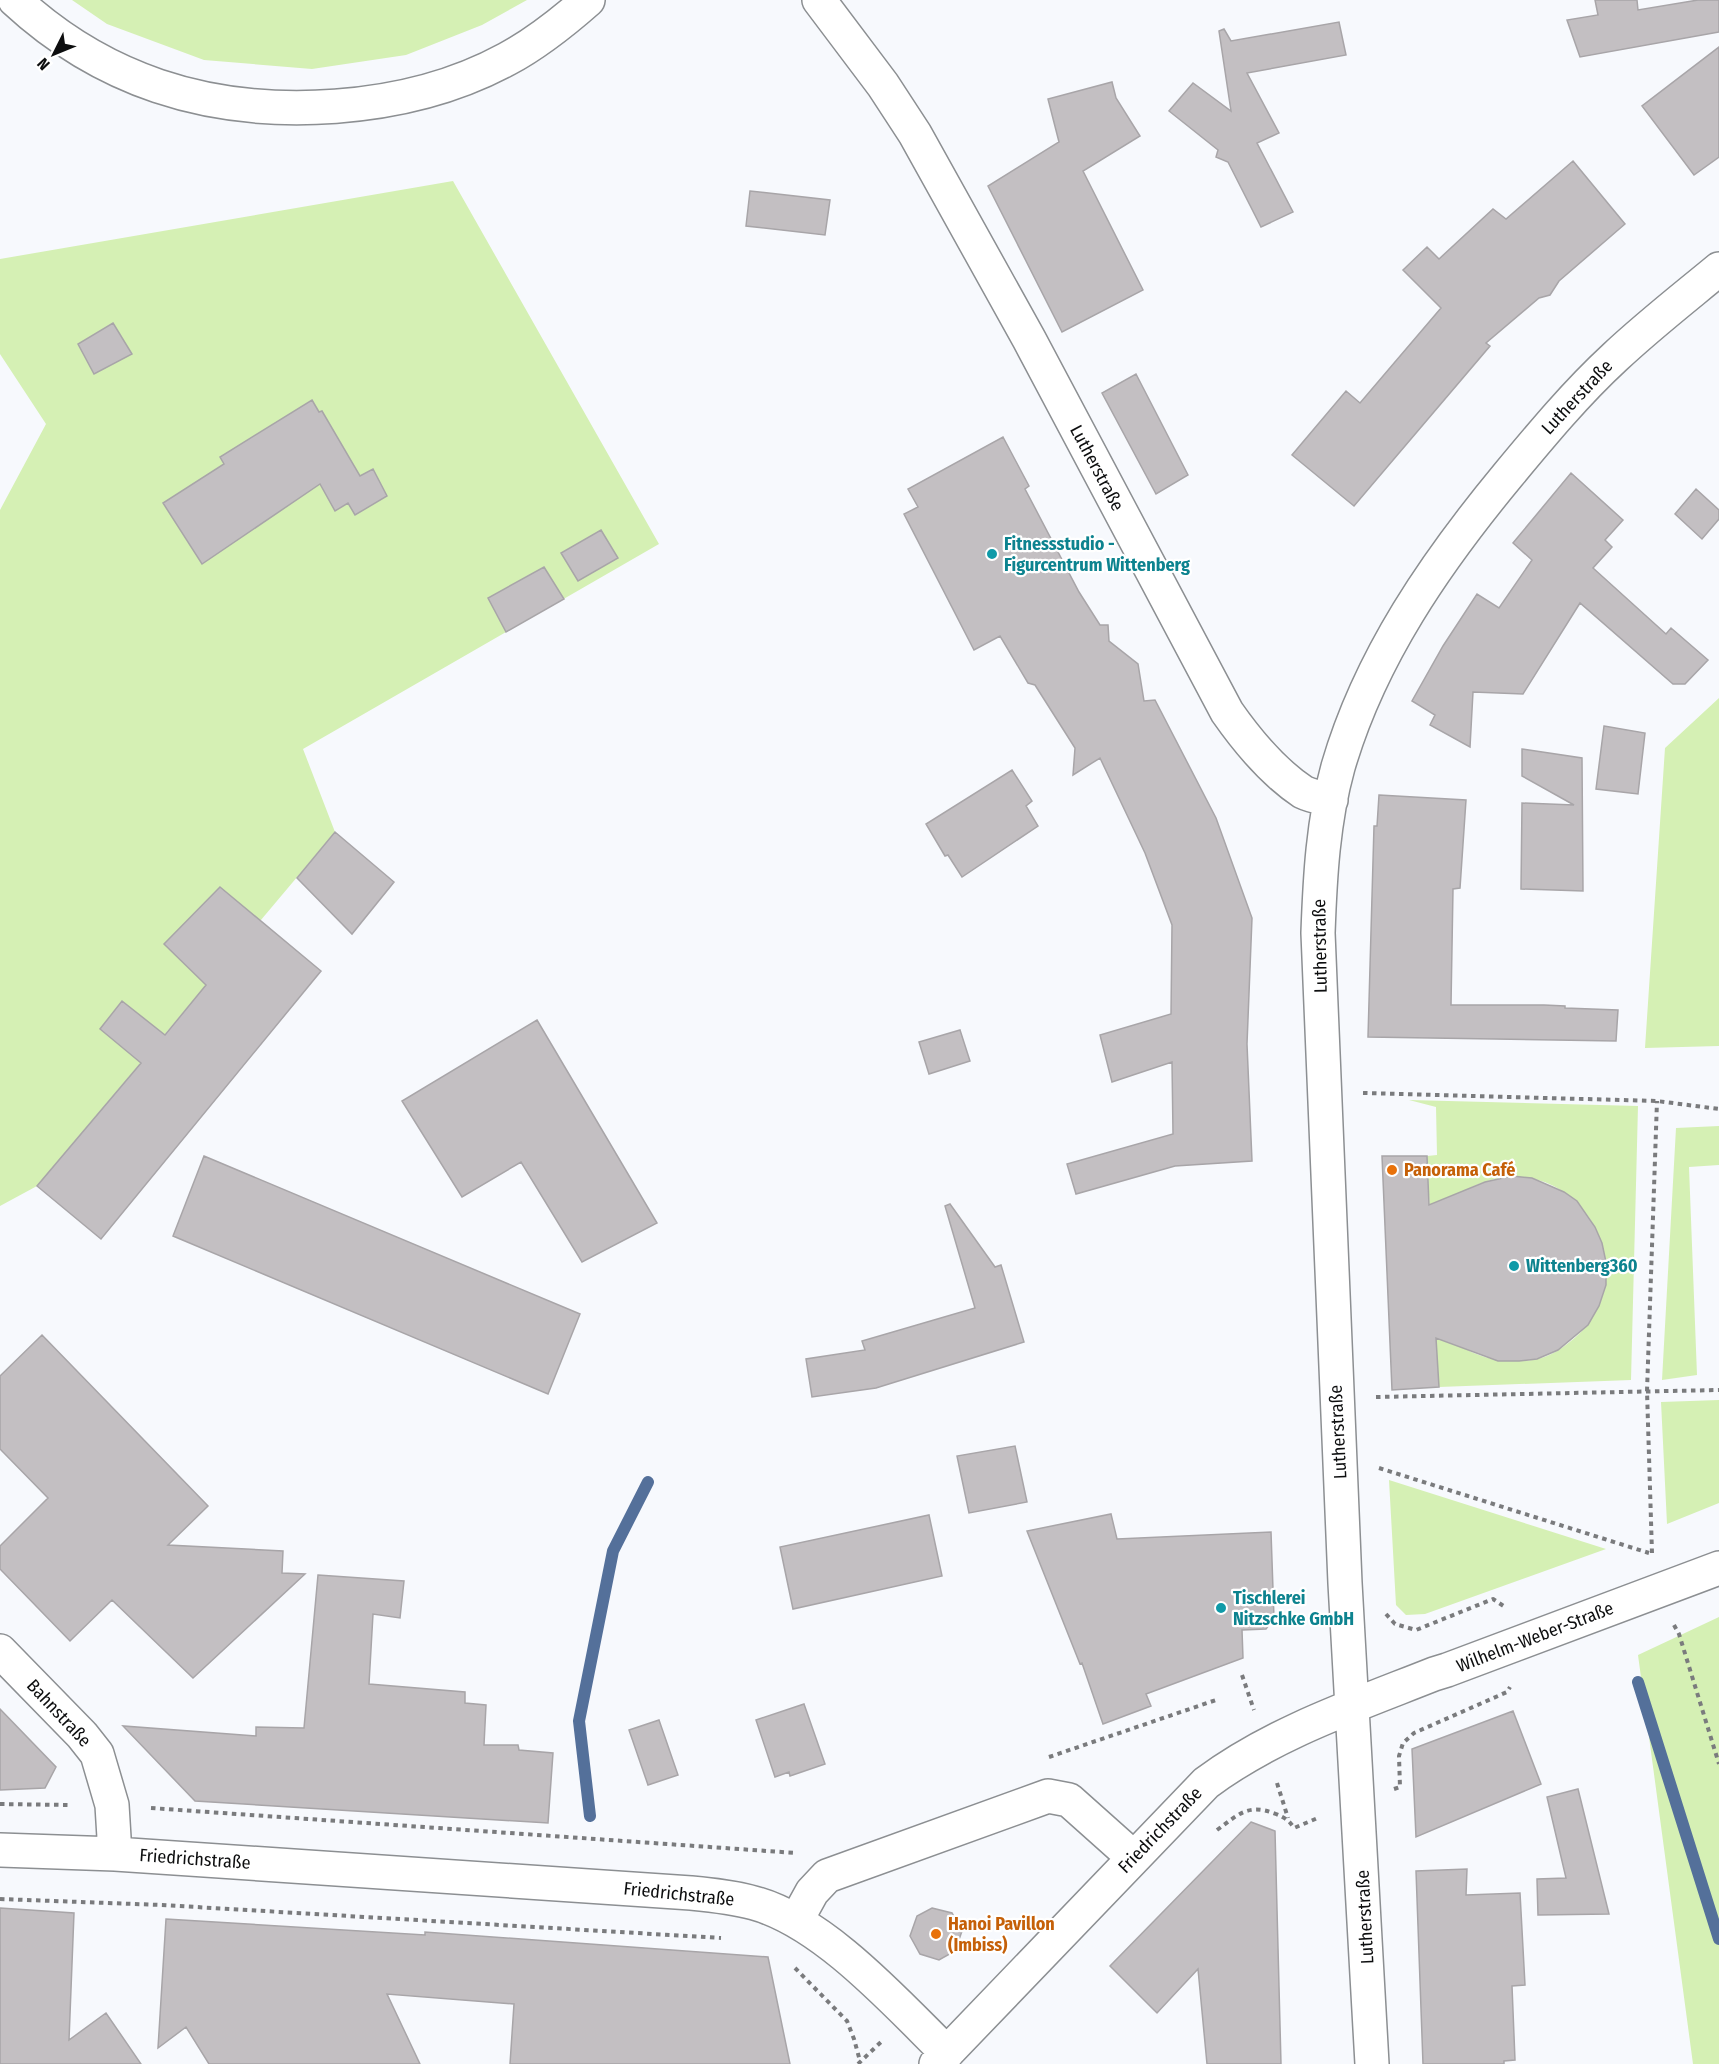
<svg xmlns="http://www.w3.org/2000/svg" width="1719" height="2064" viewBox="0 0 1719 2064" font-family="'Fira Sans Condensed',sans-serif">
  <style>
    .green { fill: #d5f0b4 }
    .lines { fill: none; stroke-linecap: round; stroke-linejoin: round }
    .stream { stroke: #54709a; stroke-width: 12 }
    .building { fill: #c3bfc2; stroke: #a8a5a8; stroke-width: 1.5 }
    .minor-casing { stroke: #8c8f92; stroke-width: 36 }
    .path { stroke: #7a7b7d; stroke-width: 4; stroke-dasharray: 4.5 4.5; stroke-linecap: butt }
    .minor { stroke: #fff; stroke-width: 33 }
    .culture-dot { fill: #0f9aa8; stroke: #fff; stroke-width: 2 }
    .food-dot { fill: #e8710a; stroke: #fff; stroke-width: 2 }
    .labels { text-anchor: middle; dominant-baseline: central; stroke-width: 4.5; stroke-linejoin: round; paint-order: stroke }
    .street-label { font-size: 18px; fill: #0d0e0f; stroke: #fff }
    .culture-label { font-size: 18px; font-weight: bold; fill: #0d838f; stroke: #fff; text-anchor: start }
    .food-label { font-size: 18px; font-weight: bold; fill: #c56008; stroke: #fff; text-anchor: start }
  </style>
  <rect width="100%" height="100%" fill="#f7f9fd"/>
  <path class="green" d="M 72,0 L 527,0 L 482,25 L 406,55 L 312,69 L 204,60 L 107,24 Z
    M 453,181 L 659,544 L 303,749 L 335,832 L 37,1186 L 0,1206 L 0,510 L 46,424 L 0,354 L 0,259 Z
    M 1719,698 L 1719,1046 L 1645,1048 L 1665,748 Z
    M 1409,1100 L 1638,1106 L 1631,1380 L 1439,1387 L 1434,1317 C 1442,1325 1449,1337 1458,1344 C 1480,1360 1507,1363 1532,1360 C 1550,1358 1566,1346 1579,1334 C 1644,1271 1582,1160 1495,1179 C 1483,1182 1468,1187 1458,1196 C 1448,1205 1439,1220 1431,1232 L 1427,1156 L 1437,1155 L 1436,1107 Z
    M 1719,1126 L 1719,1165 L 1689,1167 L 1697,1375 L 1662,1380 L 1676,1128 Z
    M 1719,1400 L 1719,1503 L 1667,1524 L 1661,1402 Z
    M 1389,1480 L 1606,1549 L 1425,1614 L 1406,1615 L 1396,1605 Z
    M 1719,1617 L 1719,2064 L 1693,2064 L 1638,1655 Z"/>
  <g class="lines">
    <path class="stream" d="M 1638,1682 L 1719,1939
      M 590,1816 L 579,1721 L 613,1551 L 648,1482"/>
  </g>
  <path class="building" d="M 1595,0 L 1637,0 L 1638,10 L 1698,0 L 1719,0 L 1719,32 L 1580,57 L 1567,20 L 1598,15 Z
    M 1339,22 L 1346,55 L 1247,73 L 1279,133 L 1257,143 L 1293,212 L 1261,227 L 1228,162 L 1216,157 L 1218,150 L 1169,111 L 1193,83 L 1231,111 L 1219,31 L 1224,29 L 1231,41 Z
    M 1719,47 L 1719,157 L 1694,175 L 1642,106 Z
    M 1112,82 L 1116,98 L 1140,136 L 1083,171 L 1143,290 L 1062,332 L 988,186 L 1059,142 L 1048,99 Z
    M 1573,161 L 1625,224 L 1559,281 L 1550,295 L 1539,298 L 1486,343 L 1490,346 L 1354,506 L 1292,455 L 1346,391 L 1360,403 L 1441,308 L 1403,270 L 1427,247 L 1439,259 L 1493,209 L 1506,219 Z
    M 750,191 L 830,200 L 825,235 L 746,226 Z
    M 113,323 L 132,354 L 94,374 L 78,344 Z
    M 1136,374 L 1188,475 L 1156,494 L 1102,393 Z
    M 312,400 L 319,412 L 322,411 L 360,476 L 373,469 L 387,496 L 355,515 L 348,503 L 335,511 L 320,484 L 202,564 L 163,503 L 224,464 L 220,457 Z
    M 1003,437 L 1029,486 L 1025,489 L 1079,592 L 1100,625 L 1108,625 L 1109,641 L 1138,664 L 1144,701 L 1155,700 L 1216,818 L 1252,918 L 1247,1044 L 1252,1161 L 1175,1166 L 1076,1194 L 1067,1164 L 1173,1134 L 1172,1062 L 1112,1082 L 1100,1035 L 1171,1014 L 1172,925 L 1145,853 L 1100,758 L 1073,775 L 1075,748 L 1035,685 L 1028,683 L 1000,636 L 974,650 L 904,514 L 918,507 L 908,489 Z
    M 1571,473 L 1623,520 L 1605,540 L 1612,547 L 1593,568 L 1666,634 L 1671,628 L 1708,660 L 1685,684 L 1673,684 L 1580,603 L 1523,694 L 1473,692 L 1470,747 L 1430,725 L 1435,715 L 1412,701 L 1443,646 L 1477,594 L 1499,608 L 1532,560 L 1513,543 Z
    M 1696,489 L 1719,510 L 1719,519 L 1702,539 L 1675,514 Z
    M 601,530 L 618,558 L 578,581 L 561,553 Z
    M 544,567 L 564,599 L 506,632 L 488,598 Z
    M 1604,726 L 1645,733 L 1638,794 L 1596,789 Z
    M 1522,749 L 1582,758 L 1583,891 L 1521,889 L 1522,803 L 1574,805 L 1522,776 Z
    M 1012,770 L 1032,801 L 1026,806 L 1038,826 L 962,877 L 948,855 L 945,856 L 926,824 Z
    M 1379,795 L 1466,800 L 1460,888 L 1453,889 L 1451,1005 L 1544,1005 L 1565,1006 L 1565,1008 L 1618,1010 L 1616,1041 L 1368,1037 L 1374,826 L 1377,826 Z
    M 335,832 L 394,882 L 352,934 L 297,878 Z
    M 220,887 L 321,971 L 101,1239 L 37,1186 L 141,1063 L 100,1029 L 122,1001 L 165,1035 L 206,985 L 164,944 Z
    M 537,1020 L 657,1223 L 582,1262 L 521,1162 L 462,1197 L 402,1101 Z
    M 960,1030 L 970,1061 L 929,1074 L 919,1042 Z
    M 204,1156 L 580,1314 L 548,1394 L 173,1236 Z
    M 1382,1156 L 1427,1156 L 1429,1205 L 1485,1182 L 1512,1176 L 1532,1178 L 1564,1192 L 1577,1201 L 1595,1227 L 1602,1243 L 1606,1262 L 1606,1285 L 1599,1306 L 1588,1325 L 1558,1350 L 1537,1359 L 1519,1361 L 1498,1361 L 1436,1338 L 1439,1387 L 1392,1390 Z
    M 950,1204 L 995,1267 L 1001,1265 L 1024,1342 L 876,1388 L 812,1397 L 806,1359 L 865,1350 L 862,1341 L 975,1308 L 945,1206 Z
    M 42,1335 L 208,1506 L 168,1545 L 283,1551 L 282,1573 L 305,1574 L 193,1678 L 112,1600 L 70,1641 L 0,1569 L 0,1546 L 48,1498 L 0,1449 L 0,1376 Z
    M 1015,1446 L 1027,1502 L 969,1513 L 957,1456 Z
    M 1111,1514 L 1117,1539 L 1271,1532 L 1274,1618 L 1266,1629 L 1242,1630 L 1243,1658 L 1146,1694 L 1151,1706 L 1103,1724 L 1082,1663 L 1080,1664 L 1027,1531 Z
    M 929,1515 L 942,1576 L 793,1609 L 780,1547 Z
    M 318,1575 L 404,1581 L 400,1618 L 373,1614 L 369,1684 L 465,1692 L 465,1703 L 486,1705 L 484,1745 L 518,1745 L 519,1750 L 553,1753 L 548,1823 L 195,1801 L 123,1726 L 256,1736 L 256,1727 L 304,1728 Z
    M 804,1704 L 825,1764 L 790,1776 L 789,1772 L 775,1777 L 756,1720 Z
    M 0,1709 L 56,1767 L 45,1788 L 0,1790 Z
    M 1513,1711 L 1541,1784 L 1416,1837 L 1412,1749 Z
    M 659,1720 L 678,1775 L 648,1785 L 629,1730 Z
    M 1578,1789 L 1609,1914 L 1538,1915 L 1537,1879 L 1566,1878 L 1547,1797 Z
    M 1251,1822 L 1275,1831 L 1281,2064 L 1207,2064 L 1198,1969 L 1157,2013 L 1110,1966 Z
    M 1467,1869 L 1466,1895 L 1520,1893 L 1525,1985 L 1512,1986 L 1515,2060 L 1504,2061 L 1504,2064 L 1423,2064 L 1416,1871 Z
    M 0,1908 L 74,1913 L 69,2040 L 106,2013 L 141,2064 L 0,2064 Z
    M 932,1908 L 952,1913 L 962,1931 L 955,1951 L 939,1960 L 920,1954 L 910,1936 L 917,1916 Z
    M 166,1919 L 425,1935 L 425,1932 L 768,1957 L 790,2064 L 510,2064 L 514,2004 L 387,1994 L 420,2064 L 209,2064 L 186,2027 L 158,2048 Z"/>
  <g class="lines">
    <g class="minor-casing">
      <path id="minor" d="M 15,0 C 56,38 105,68 158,86 C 265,122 408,113 507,59 C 537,43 563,22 588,0
        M 819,0 L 883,85 L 915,134 L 1029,339 L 1227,712 C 1248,742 1273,772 1303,792 C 1311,796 1322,798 1331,800
        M 0,1651 L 82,1735 L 97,1754 L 112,1805 L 115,1854
        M 0,1850 L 115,1854 L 691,1893 C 712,1895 733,1897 754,1903 C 824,1922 896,2003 947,2053
        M 796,1921 L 812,1892 L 827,1876 L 1048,1796 L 1069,1800 L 1134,1858
        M 936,2064 L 1206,1783 C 1273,1733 1356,1705 1434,1674 L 1447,1670 L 1719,1568
        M 1372,2064 L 1345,1583 L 1318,933 C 1320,877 1323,821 1338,767 C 1370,657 1436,562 1508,475 C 1542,434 1576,393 1615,357 C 1648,326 1684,298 1719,269"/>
    </g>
    <path class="path" d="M 1363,1093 L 1657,1101 L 1719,1109
      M 1376,1397 L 1719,1390
      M 1379,1468 L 1649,1553
      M 1652,1553 L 1647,1391 L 1657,1101
      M 1386,1614 L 1395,1624 L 1416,1630 L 1493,1599 L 1505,1607
      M 1674,1625 L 1679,1634 L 1719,1764
      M 1242,1675 L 1254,1710
      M 1049,1757 L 1216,1700
      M 1277,1783 L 1288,1818
      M 1394,1789 L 1400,1787 L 1399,1756 L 1403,1743 L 1414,1733 L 1507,1692 L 1510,1687
      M 0,1804 L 71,1805
      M 151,1808 L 796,1853
      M 1217,1830 C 1239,1814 1248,1803 1276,1814 C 1285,1818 1289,1820 1294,1828 L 1320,1817
      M 0,1899 L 162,1905 L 721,1938
      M 795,1968 L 847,2021 L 854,2039 L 860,2061
      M 858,2064 L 882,2041"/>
    <use href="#minor" class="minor"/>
  </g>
  <g class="culture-dot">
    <circle cx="992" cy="554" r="6"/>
    <circle cx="1514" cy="1266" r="6"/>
    <circle cx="1221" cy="1608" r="6"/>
  </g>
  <g class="food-dot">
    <circle cx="1392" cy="1170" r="6"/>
    <circle cx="936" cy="1934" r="6"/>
  </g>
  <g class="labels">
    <g class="street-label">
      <text transform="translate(1577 397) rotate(-47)">Lutherstraße</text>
      <text transform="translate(1097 468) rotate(62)">Lutherstraße</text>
      <text transform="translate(1320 946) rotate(-91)">Lutherstraße</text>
      <text transform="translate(1338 1432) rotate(-93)">Lutherstraße</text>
      <text transform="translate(1535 1637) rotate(-21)">Wilhelm-Weber-Straße</text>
      <text transform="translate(59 1713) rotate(47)">Bahnstraße</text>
      <text transform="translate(1160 1830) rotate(-46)">Friedrichstraße</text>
      <text transform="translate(195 1859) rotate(4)">Friedrichstraße</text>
      <text transform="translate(679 1894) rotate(6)">Friedrichstraße</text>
      <text transform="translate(1365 1917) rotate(-93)">Lutherstraße</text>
    </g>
    <g class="culture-label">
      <text x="1004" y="544">Fitnessstudio -<tspan x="1004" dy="21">Figurcentrum Wittenberg</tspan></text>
      <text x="1526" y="1266">Wittenberg360</text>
      <text x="1233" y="1598">Tischlerei<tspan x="1233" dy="21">Nitzschke GmbH</tspan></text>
    </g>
    <g class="food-label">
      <text x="1404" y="1170">Panorama Café</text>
      <text x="948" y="1924">Hanoi Pavillon<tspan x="948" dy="21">(Imbiss)</tspan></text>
    </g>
  </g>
  <g transform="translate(54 54) rotate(227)" stroke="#ffffff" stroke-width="4.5" paint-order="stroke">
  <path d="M0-4.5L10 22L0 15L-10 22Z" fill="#0d0e0f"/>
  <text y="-9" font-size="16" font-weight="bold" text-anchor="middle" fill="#0d0e0f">N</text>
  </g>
</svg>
